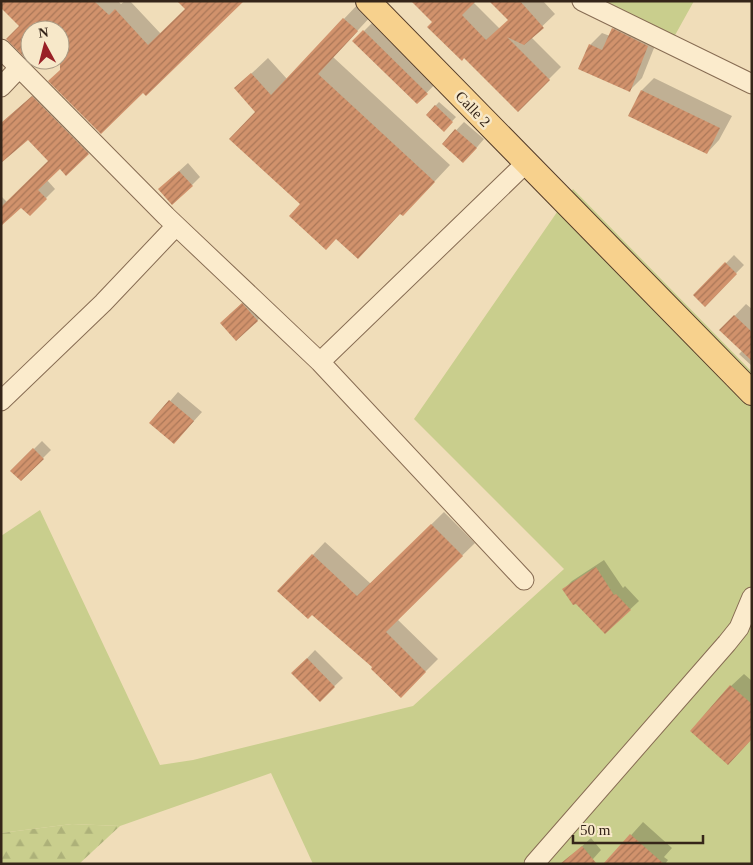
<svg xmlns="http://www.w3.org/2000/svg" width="753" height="865" viewBox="0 0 753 865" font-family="'Times New Roman',serif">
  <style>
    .grass { fill: #c9ce8d }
    .forest { fill: url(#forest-firs) }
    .shadow { fill: #0003 }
    .building { fill: url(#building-hatch) }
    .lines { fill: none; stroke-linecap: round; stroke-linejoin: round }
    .minor-casing { stroke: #876c53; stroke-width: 21 }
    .major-casing { stroke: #543b28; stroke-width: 26 }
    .minor { stroke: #fbebcc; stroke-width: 19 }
    .major { stroke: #f7d18d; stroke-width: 24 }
    .labels { text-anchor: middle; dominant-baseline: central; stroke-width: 5; stroke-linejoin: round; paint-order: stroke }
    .street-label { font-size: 15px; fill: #352519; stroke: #f7e8c9 }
  </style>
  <defs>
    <pattern id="forest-firs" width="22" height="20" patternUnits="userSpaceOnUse" patternTransform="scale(1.25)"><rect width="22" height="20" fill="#c9ce8d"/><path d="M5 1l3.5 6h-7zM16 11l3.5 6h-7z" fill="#adb179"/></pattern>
    <pattern id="building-hatch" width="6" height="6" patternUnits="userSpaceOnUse" patternTransform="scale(1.25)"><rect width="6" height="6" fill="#d1926c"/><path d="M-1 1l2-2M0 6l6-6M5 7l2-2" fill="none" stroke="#aa7758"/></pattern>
  </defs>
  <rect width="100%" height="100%" fill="#f0ddb9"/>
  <path class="grass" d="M 602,1 L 694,1 L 674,37 Z
    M 573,189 L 752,372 L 752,864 L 313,864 L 271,773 L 120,826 L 72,824 L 1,833 L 1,536 L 40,510 L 160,765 L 193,760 L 413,706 L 564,569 L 414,419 Z"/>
  <path class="forest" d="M 72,824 L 120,826 L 79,864 L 1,864 L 1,833 Z"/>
  <path class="shadow" d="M 8,1 L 118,1 L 121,4 L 125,1 L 130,1 L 161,34 L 242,1 L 143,91 L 68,63 L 60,55 L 60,30 L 30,30 L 30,47 Z
    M 490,1 L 543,1 L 555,14 L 531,37 L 561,67 L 518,110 L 434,22 L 473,2 L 500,29 L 509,20 Z
    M 360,2 L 373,14 L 333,57 L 450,165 L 419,198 L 301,204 L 257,112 L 236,88 L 268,58 L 287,79 Z
    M 626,16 L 660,33 L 642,78 L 630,90 L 590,45 L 602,33 L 610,36 L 613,29 Z
    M 377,18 L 439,80 L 417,103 L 354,41 Z
    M 654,78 L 732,116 L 719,140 L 707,153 L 630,116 L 642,90 Z
    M 42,88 L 98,144 L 88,153 L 60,168 L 47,180 L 55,189 L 30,214 L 21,206 L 1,224 L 1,196 L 8,203 L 50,161 L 28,138 L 1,123 Z
    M 439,102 L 456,117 L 444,130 L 427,115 Z
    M 464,122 L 484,139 L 472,153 L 443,144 Z
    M 188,163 L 200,177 L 192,185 L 168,181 Z
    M 734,255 L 744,265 L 705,305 L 695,295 Z
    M 250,296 L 265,312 L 257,321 L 229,315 Z
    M 746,304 L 752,309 L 752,366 L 739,354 L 742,351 L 721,330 Z
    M 178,392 L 202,412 L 174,443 L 151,423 Z
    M 42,441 L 51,450 L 21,480 L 12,471 Z
    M 444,512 L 475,543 L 397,619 L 438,659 L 401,696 L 374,667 L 312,613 L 279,591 L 325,542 L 371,584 Z
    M 604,560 L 623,588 L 625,586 L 639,601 L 605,633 L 564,589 L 572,581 Z
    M 315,650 L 343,678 L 320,700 L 293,673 Z
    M 744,674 L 752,681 L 752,738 L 731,686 Z
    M 643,822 L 672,848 L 664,857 L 668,860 L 665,864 L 606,863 Z
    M 591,838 L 601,850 L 593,859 L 587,864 L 568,859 Z"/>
  <path class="building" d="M 1,1 L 94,1 L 109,15 L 115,9 L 148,45 L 185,9 L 177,1 L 244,1 L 146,96 L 143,93 L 101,134 L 48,81 L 60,70 L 60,30 L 30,30 L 30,49 L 23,56 L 6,39 L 19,26 L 1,8 Z
    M 411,1 L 476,1 L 462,15 L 486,40 L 508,20 L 489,1 L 520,1 L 544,28 L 524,45 L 507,37 L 550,80 L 518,112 L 464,58 L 462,61 L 427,27 L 432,22 Z
    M 343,18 L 358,31 L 318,74 L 435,182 L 403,216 L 400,214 L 358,259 L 336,239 L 326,250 L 289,216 L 300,204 L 229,139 L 255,112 L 234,88 L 251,73 L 271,95 Z
    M 612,28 L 648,46 L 630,92 L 578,69 L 589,44 L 602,50 Z
    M 363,30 L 428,94 L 417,104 L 352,41 Z
    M 641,90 L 720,128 L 707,154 L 628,116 Z
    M 32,96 L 89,154 L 66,176 L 60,169 L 38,190 L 47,199 L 30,216 L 21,208 L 1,226 L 1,207 L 48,161 L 28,140 L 1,163 L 1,123 Z
    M 435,105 L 453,122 L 444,132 L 426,115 Z
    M 455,129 L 477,148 L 463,163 L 442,144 Z
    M 179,171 L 193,186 L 172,205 L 158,189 Z
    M 725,262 L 737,274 L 705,307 L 693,295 Z
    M 242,303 L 258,321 L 236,341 L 220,323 Z
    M 734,315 L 752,332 L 752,361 L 719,330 Z
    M 169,400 L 194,421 L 174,444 L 149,423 Z
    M 33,448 L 44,459 L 21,481 L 10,471 Z
    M 431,524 L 463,556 L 386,632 L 426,672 L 401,698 L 371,669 L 372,667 L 312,615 L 308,619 L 277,591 L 312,554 L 357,596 Z
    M 596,567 L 614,595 L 616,594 L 631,610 L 605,634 L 576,604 L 573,605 L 562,589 Z
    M 307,658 L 335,687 L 320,702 L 291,673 Z
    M 730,685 L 752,704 L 752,739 L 728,765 L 690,731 Z
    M 630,834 L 664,864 L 603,864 Z
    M 582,846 L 597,864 L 560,864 Z"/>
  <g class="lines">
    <g class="minor-casing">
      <path id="minor" d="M 582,1 L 752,84
        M 1,49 L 166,216 L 320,362 L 524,580
        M 1,87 L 19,68
        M 320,362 L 526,163
        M 1,401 L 103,303 L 176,226
        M 534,864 L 727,643 L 739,628 L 752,597"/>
    </g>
    <g class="major-casing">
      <path id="major" d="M 368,1 L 752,393"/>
    </g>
    <use href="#minor" class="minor"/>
    <use href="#major" class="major"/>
  </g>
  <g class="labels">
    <g class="street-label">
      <text transform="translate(473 109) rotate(46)">Calle 2</text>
    </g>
  </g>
  <rect width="753" height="865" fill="none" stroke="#352519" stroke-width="5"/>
  <g transform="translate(45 45) rotate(353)"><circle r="24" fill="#f7e8c9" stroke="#a99a83"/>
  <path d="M0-4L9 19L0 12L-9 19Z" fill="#992026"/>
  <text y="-8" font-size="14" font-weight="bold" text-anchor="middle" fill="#352519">N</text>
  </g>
  <path d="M573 835v8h130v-8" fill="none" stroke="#352519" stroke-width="2.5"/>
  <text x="580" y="835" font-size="15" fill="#352519" stroke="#f7e8c9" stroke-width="4" paint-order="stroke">50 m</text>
</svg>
